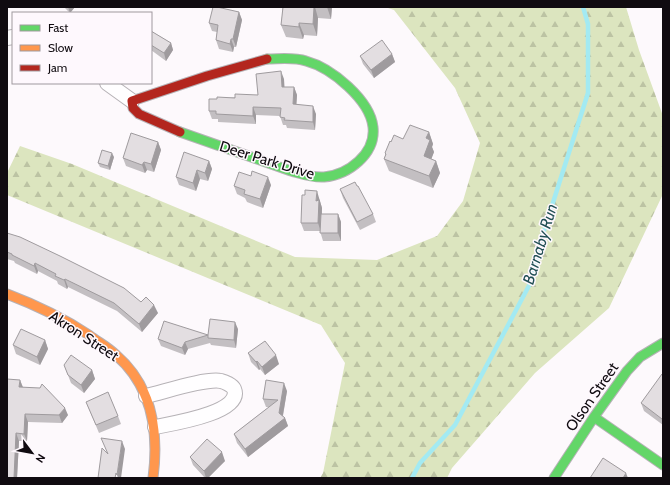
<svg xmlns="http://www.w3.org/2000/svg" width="670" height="485" viewBox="0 0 670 485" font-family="Cabin,sans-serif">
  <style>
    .forest { fill: url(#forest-firs) }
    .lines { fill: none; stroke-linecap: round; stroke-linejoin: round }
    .stream { stroke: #a3eaf2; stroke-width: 4.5 }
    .street-casing { stroke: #b6b2b6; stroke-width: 16 }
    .fast-casing { stroke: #b6b2b6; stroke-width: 11 }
    .slow-casing { stroke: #b6b2b6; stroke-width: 11 }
    .jam-casing { stroke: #b6b2b6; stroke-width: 11 }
    .street { stroke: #fffeff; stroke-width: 14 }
    .fast { stroke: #63d668; stroke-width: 9 }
    .slow { stroke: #ff974d; stroke-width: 9 }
    .jam { stroke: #b3261e; stroke-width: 9 }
    .wall { fill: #c3bfc2 }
    .shaded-wall { fill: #9f9b9e }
    .building { fill: #e3dee1; stroke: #9f9b9e }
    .labels { text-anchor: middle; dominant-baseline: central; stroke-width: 3; stroke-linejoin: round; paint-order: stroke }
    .street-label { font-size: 15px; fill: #100b10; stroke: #fef8fd }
    .water-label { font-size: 16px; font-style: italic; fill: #214f54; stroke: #fef8fd }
  </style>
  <defs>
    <pattern id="forest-firs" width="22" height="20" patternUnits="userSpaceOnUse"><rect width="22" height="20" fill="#dce5bf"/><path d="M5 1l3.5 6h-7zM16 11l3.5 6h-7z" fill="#bcc3a3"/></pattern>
  </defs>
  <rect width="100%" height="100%" fill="#fdf9fc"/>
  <path class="forest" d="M 385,7 L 626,7 L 639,50 L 663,116 L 663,194 L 609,308 L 535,373 L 452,468 L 447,478 L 320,478 L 323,473 L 345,363 L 321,325 L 7,195 L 7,173 L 20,146 L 72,164 L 295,257 L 377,260 L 437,236 L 463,201 L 480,143 L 455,88 L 394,10 Z"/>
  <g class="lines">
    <path class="stream" d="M 412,478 L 420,463 L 455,425 L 532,280 L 541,240 L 588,93 L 588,24 L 583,7"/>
    <g class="street-casing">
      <path id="street" d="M 7,38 L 13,37
        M 107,83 L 132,101
        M 146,396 C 164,392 205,378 221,381 C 225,382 232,385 234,389 C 244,413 169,424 155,427"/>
    </g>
    <g class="fast-casing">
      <path id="fast" d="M 180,132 L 291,171 C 302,174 313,178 324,177 C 348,175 376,154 373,127 C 370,100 332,68 306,61 C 294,57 280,59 267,59
        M 594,417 L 663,465
        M 554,478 L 594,417 L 627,371 L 640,357 L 663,343"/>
    </g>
    <g class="slow-casing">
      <path id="slow" d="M 7,294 C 36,305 63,318 89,335 C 98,342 108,347 116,355 C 153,387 159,432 153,478"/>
    </g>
    <g class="jam-casing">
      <path id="jam" d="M 180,132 L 139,114 L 133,108 L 132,101 L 207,76 L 267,59"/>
    </g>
    <use href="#street" class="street"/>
    <use href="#fast" class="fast"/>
    <use href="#slow" class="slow"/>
    <use href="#jam" class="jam"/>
  </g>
  <path class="wall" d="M 64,7 L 75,7 L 70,13 Z
    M 283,7 L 332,7 L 331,19 L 318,18 L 317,36 L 304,35 L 303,39 L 286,37 L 281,25 Z
    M 239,12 L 242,20 L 236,47 L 234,47 L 233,52 L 219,49 L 216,40 L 217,32 L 212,31 L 209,23 Z
    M 151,31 L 171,43 L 173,50 L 166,61 L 151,50 Z
    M 392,54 L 395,62 L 374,78 L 363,64 L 360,56 Z
    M 284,79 L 284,87 L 294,87 L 297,95 L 296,104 L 316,114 L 315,130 L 287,128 L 286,125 L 283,125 L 280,116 L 256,115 L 256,124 L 218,122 L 218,119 L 212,119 L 209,111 L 217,99 L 258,95 Z
    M 429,132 L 433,144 L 432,147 L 434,152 L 431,159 L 436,161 L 440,173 L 433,188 L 389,171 L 384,159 L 385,156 L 385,153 L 391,142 Z
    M 158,142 L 161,150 L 154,172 L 147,170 L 145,173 L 126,166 L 123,158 Z
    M 114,157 L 110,170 L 100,167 L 98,163 Z
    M 209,161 L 212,169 L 208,181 L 200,179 L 196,191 L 179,185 L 176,177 Z
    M 271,185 L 263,208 L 247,202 L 245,198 L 237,194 L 234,186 Z
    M 340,189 L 373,214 L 376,222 L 360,230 L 343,198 Z
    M 320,199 L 320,201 L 322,208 L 322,214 L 338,214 L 341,222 L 341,241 L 323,241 L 320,231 L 304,231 L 301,223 Z
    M 7,233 L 141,302 L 158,313 L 142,332 L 117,311 L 68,287 L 67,289 L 58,284 L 57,281 L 38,271 L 37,274 L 15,263 L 14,261 L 7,259 Z
    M 238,329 L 236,348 L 211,345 L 210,343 L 188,349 L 185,355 L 161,346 L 158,339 L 208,335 Z
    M 45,340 L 48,349 L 40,365 L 16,354 L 13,345 Z
    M 248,353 L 279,364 L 265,375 L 260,369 L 259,370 L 251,362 Z
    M 64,365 L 92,370 L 95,379 L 84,393 L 71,383 Z
    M 663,375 L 663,425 L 644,411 L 641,403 Z
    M 20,380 L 23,387 L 68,415 L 62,423 L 28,422 L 27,441 L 19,441 L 17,478 L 7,478 Z
    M 287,391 L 283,416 L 285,418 L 288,426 L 248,457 L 237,443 L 234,434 L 269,407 L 266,407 L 263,399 Z
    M 86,402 L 118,416 L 121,424 L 99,433 Z
    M 190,457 L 225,461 L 208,478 L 205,478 L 193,465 Z"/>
  <path class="shaded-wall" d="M 68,7 L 75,7 L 70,13 Z
    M 314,7 L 315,7 L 318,18 L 317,36 L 313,24 Z
    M 327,7 L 332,7 L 331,19 Z
    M 239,12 L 242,20 L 236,47 L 233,39 Z
    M 299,23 L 304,35 L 303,39 L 299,27 Z
    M 231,39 L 234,47 L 233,52 L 230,44 Z
    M 171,43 L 173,50 L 166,61 L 164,53 Z
    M 392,54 L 395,62 L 374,78 L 371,70 Z
    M 281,71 L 284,79 L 285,95 L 282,87 Z
    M 294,87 L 297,95 L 296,112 L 293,104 Z
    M 313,106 L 316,114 L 315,130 L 313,122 Z
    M 253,107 L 256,115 L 256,124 L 253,116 Z
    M 429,132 L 433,144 L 432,147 L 434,152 L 428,168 L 424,156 L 426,138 Z
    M 158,142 L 161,150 L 154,172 L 151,164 Z
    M 112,153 L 114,157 L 110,170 L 108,166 Z
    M 209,161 L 212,169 L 208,181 L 205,173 Z
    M 436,161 L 440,173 L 433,188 L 429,176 Z
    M 144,162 L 147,170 L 145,173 L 142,165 Z
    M 197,170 L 200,179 L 196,191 L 193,183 Z
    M 268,177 L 271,185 L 263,208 L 260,199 Z
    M 317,191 L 322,208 L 321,232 L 318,223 L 316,201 Z
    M 338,214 L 341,222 L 341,241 L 338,233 Z
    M 35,263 L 38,271 L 37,274 L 34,266 Z
    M 65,279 L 68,287 L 67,289 L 64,280 Z
    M 154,305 L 158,313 L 142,332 L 139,324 Z
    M 235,322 L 238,329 L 236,348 L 234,340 Z
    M 45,340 L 48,349 L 40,365 L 37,357 Z
    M 185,342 L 188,349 L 185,355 L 182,348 Z
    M 276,355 L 279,364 L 265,375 L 262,367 Z
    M 257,361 L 260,369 L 259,370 L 256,362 Z
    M 92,370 L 95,379 L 84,393 L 81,385 Z
    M 20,380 L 23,388 L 19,387 Z
    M 284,383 L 287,391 L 282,420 L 285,418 L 288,426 L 248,457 L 245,449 L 279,413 Z
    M 65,408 L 68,415 L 62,423 L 59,415 Z
    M 25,414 L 28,422 L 27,441 L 24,434 Z
    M 16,433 L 19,441 L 17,478 L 14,478 Z
    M 122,441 L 125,449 L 121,478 L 118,478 L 117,475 Z
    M 222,452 L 225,461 L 208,478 L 206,478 L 204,471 Z
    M 626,473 L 628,478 L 623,478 Z"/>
  <path class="building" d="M 213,7 L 217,7 L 239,12 L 233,39 L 231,39 L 230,44 L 216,40 L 218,25 L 209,23 Z
    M 283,7 L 314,7 L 313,24 L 299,23 L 299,27 L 281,25 Z
    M 151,31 L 171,43 L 164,53 L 151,45 Z
    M 382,40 L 392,54 L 371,70 L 360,56 Z
    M 281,71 L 282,87 L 294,87 L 293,104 L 313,106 L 313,122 L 284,120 L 285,118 L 280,117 L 281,108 L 253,107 L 253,116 L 216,114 L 216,111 L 209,111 L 209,99 L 217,99 L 217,97 L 235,98 L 235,94 L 258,95 L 256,74 Z
    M 410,125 L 429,132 L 426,138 L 430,140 L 424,156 L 436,161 L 429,176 L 384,159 L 386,154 L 385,153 L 390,141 L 391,142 L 394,135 L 403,139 Z
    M 131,133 L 158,142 L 151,164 L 144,162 L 142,165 L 123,158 Z
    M 102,150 L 112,153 L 108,166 L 98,163 Z
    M 184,152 L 209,161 L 205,173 L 197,170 L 193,183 L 176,177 Z
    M 252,171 L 268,177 L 260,199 L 244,194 L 245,190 L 234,186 L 239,172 L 251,176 Z
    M 355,182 L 357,186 L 358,186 L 373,214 L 357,222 L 340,189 Z
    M 305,190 L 317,191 L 316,201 L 319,200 L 318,223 L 301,223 L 302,195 L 305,195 Z
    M 321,214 L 338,214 L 338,233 L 320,233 Z
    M 7,233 L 20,237 L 60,256 L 124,288 L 141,302 L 146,297 L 154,305 L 139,324 L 114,303 L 65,279 L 64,280 L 55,276 L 56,274 L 35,263 L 34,266 L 12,255 L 12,254 L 7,252 Z
    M 210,319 L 235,322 L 234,340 L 208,338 L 208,335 L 185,342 L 182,348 L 158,339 L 164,321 L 208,335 Z
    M 21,329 L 45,340 L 37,357 L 13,345 Z
    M 265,341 L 276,355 L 262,367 L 257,361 L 256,362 L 248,353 Z
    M 71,355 L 92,370 L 81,385 L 68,375 L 64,365 Z
    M 662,374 L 663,375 L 663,418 L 662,419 L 641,403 Z
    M 7,379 L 20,380 L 19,387 L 40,388 L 42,384 L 65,408 L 59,415 L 25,414 L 24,434 L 16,433 L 14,478 L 7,478 Z
    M 266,380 L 284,383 L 279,413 L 285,418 L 245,449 L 234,434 L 278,400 L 263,399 Z
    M 108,392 L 118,416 L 96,425 L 86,402 Z
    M 101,438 L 122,441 L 117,475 L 116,473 L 115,478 L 98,478 L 102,448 L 108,454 Z
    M 207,439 L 222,452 L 204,471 L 190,457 Z
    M 603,458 L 626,473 L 623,478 L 590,478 Z"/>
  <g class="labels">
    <g class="street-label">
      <text transform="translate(267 160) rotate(17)">Deer Park Drive</text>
      <text transform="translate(84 336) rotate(33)">Akron Street</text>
      <text transform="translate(592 397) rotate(-55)">Olson Street</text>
    </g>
    <g class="water-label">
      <text transform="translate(540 244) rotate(-73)">Barnaby Run</text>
    </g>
  </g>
  <rect width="670" height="485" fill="none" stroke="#100b10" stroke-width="16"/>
  <rect x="12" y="12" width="140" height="72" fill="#fef8fd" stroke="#9f999e"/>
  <rect x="20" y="25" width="20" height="6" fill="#63d668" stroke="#9f999e"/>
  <text x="48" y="32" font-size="12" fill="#100b10">Fast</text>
  <rect x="20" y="45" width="20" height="6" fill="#ff974d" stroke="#9f999e"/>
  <text x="48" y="52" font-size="12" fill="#100b10">Slow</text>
  <rect x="20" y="65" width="20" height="6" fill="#b3261e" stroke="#9f999e"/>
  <text x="48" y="72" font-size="12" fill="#100b10">Jam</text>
  <g transform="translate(32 453) rotate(122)" stroke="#fef8fd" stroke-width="3" paint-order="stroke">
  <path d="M0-3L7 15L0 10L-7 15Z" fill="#100b10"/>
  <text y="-6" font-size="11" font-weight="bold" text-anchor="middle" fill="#100b10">N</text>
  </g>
</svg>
